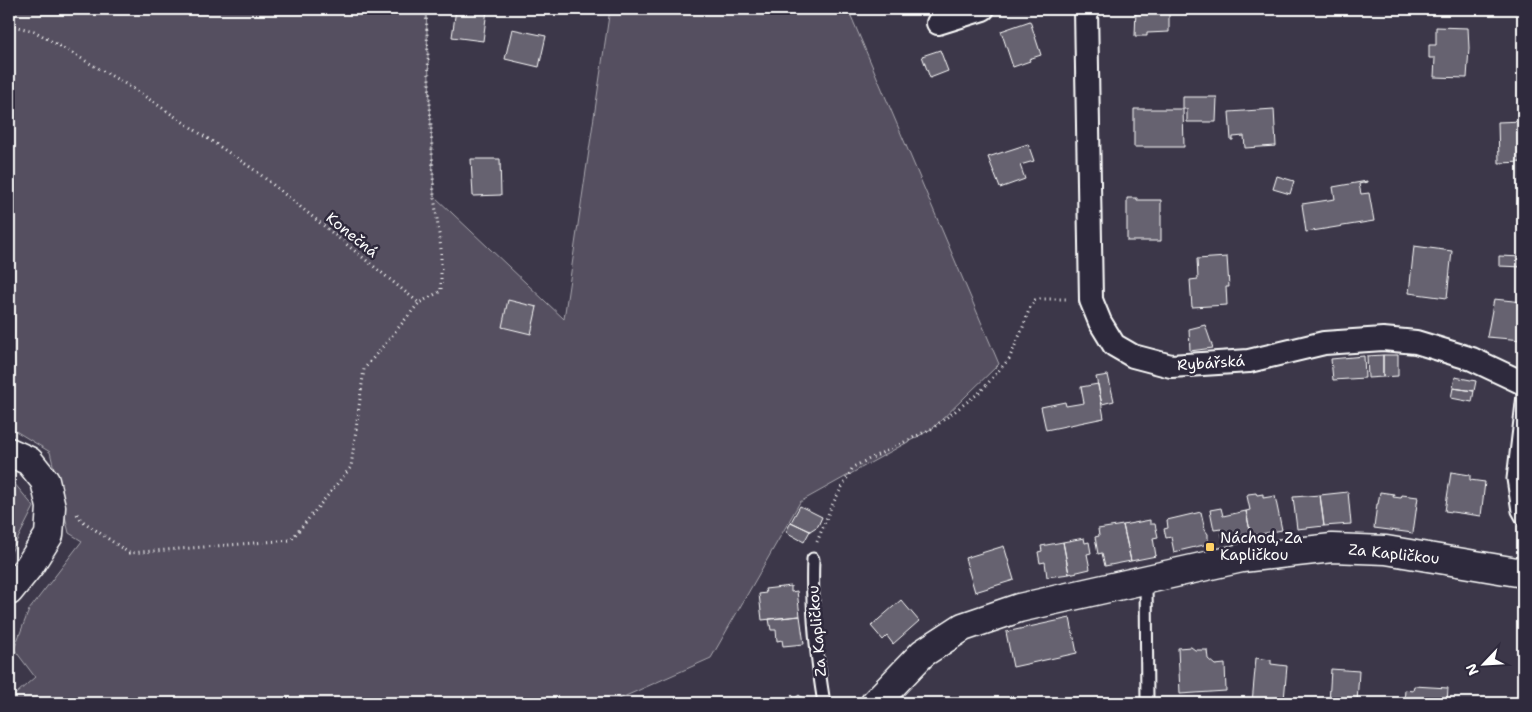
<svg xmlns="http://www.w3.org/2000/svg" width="1532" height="712" viewBox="0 0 1532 712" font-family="'Shantell Sans',sans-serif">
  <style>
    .green { fill: #555060; stroke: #aaa8b0 }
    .building { fill: #666270; stroke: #fff }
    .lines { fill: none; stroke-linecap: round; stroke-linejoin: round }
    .lane-casing { stroke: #fff; stroke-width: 15 }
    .street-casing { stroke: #fff; stroke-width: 26 }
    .secondary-casing { stroke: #fff; stroke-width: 31 }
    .path { stroke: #fff; stroke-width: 3; stroke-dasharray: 1 4; stroke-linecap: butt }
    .lane { stroke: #2f2a3d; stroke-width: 11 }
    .street { stroke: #2f2a3d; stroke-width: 22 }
    .secondary { stroke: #2f2a3d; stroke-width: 28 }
    .poi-dot { fill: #ffd166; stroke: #2f2a3d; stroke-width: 2 }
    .labels { text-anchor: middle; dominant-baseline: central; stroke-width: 5; stroke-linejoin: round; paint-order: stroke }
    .street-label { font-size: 15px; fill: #fff; stroke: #2f2a3d }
    .poi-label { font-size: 15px; fill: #fff; stroke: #2f2a3d; text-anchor: start }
  </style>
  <rect width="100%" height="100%" fill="#3c3749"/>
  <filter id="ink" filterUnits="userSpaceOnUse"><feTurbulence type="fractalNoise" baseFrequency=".02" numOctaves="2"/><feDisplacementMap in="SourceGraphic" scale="10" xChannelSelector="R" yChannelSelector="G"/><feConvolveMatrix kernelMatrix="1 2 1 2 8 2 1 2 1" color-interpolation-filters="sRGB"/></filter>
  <g filter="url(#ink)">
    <path class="green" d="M 9,9 L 426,9 L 434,196 L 564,319 L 610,9 L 848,9 L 999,364 L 933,428 L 800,502 L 711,658 L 610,703 L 11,703 L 9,700 L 35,677 L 14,649 L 29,610 L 82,541 L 69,533 L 50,452 L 9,427 Z
      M 9,477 L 34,507 L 9,556 Z"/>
    <path class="building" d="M 456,9 L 487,10 L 483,41 L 452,37 Z
      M 1136,9 L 1169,9 L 1169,32 L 1147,33 L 1147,36 L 1135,36 Z
      M 1030,21 L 1041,55 L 1029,59 L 1030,61 L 1013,67 L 1001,31 Z
      M 1436,27 L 1468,28 L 1469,48 L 1467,78 L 1434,77 L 1435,58 L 1429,58 L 1429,45 L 1436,45 Z
      M 512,29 L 546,36 L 539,67 L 505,59 Z
      M 940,50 L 948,71 L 930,78 L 922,56 Z
      M 1183,97 L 1217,97 L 1216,122 L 1187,122 L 1187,109 L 1183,109 Z
      M 1134,109 L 1183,109 L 1184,147 L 1134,147 Z
      M 1274,109 L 1276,146 L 1245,148 L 1244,136 L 1233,137 L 1233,140 L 1231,140 L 1229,112 Z
      M 1523,121 L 1523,162 L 1499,163 L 1498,122 Z
      M 1028,144 L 1034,161 L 1020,165 L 1025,179 L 1000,188 L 988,157 Z
      M 471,159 L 500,159 L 501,195 L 473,196 Z
      M 1277,176 L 1294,181 L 1290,194 L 1273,189 Z
      M 1367,181 L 1367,182 L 1359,184 L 1361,194 L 1369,193 L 1374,221 L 1306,232 L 1302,204 L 1335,199 L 1333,187 Z
      M 1127,198 L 1137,198 L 1137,200 L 1161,200 L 1161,241 L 1127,241 Z
      M 1414,246 L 1452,251 L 1447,298 L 1409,293 Z
      M 1499,256 L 1523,257 L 1523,267 L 1499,266 Z
      M 1227,257 L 1229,287 L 1226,287 L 1227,305 L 1192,307 L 1190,280 L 1198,279 L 1197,259 Z
      M 1494,299 L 1523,302 L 1523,340 L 1487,337 Z
      M 508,300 L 537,307 L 531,334 L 502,327 Z
      M 1205,325 L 1213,348 L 1190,351 L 1189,329 Z
      M 1383,355 L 1398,355 L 1398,376 L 1383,377 Z
      M 1383,355 L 1383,377 L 1368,378 L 1367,356 Z
      M 1364,356 L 1365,378 L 1333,380 L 1331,359 Z
      M 1108,375 L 1114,401 L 1102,404 L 1096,377 Z
      M 1455,377 L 1476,381 L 1474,391 L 1453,388 Z
      M 1098,384 L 1104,418 L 1046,430 L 1041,407 L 1065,402 L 1066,406 L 1084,403 L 1081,387 Z
      M 1453,388 L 1474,391 L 1472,402 L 1451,398 Z
      M 1451,472 L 1470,475 L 1470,480 L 1485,482 L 1481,516 L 1445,511 Z
      M 1348,492 L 1351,524 L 1324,526 L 1320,495 Z
      M 1380,492 L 1394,494 L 1393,497 L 1401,498 L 1402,495 L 1418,497 L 1413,533 L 1374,528 L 1377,504 L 1378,504 Z
      M 1256,493 L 1257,495 L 1263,494 L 1263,498 L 1275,496 L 1282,530 L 1251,536 L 1246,511 L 1250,510 L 1247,496 L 1248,494 Z
      M 1320,495 L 1324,526 L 1297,529 L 1293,497 Z
      M 800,506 L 822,517 L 818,526 L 810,531 L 791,522 Z
      M 1221,508 L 1223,516 L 1246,511 L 1251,536 L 1223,541 L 1221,529 L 1214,530 L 1210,510 Z
      M 1201,512 L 1205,530 L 1208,534 L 1208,544 L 1174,552 L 1171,537 L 1166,538 L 1164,529 L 1168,528 L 1167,520 Z
      M 1150,520 L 1150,524 L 1155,524 L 1158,537 L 1153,538 L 1156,556 L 1131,561 L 1123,525 Z
      M 791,522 L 810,531 L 804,542 L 786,532 Z
      M 1123,525 L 1131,561 L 1105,566 L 1102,553 L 1098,554 L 1095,537 L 1099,536 L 1098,529 Z
      M 1084,538 L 1085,543 L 1089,542 L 1091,553 L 1087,554 L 1090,569 L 1069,574 L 1063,542 Z
      M 1063,542 L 1069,574 L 1047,577 L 1045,562 L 1040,563 L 1038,552 L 1042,551 L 1041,546 Z
      M 1004,546 L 1014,580 L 975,592 L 965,558 Z
      M 791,586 L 791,592 L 797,591 L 800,616 L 762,620 L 759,594 L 766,593 L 765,589 Z
      M 901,600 L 919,621 L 893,644 L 887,636 L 883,640 L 871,626 Z
      M 800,616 L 804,644 L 783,646 L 782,640 L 777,641 L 776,630 L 771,630 L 769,619 Z
      M 1070,618 L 1077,653 L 1013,667 L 1006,632 Z
      M 1191,647 L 1195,650 L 1207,650 L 1208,659 L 1215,665 L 1225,664 L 1226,691 L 1180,694 L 1178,648 Z
      M 1256,658 L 1271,660 L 1271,664 L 1287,666 L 1284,700 L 1269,699 L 1268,703 L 1252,703 Z
      M 1331,669 L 1359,671 L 1357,703 L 1329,703 Z
      M 1414,686 L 1448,688 L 1447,703 L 1404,703 L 1405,690 L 1413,691 Z
      M 792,695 L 795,698 L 799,695 L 809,703 L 785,703 Z"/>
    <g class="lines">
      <g class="lane-casing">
        <path id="lane" d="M 1523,395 L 1513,479 L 1518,511 L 1523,520
          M 813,559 C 811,607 816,655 824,703
          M 1146,580 L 1147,703"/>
      </g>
      <g class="street-casing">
        <path id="street" d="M 1086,9 L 1091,300 L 1100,322 L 1114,345 L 1133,356 L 1171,366 L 1249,361 L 1324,343 L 1383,339 L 1416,342 L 1472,359 L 1523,383
          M 938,23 L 983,9"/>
      </g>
      <g class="secondary-casing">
        <path id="secondary" d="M 9,452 L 29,461 L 45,481 L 51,507 L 49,535 L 30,565 L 9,591
          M 875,703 L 923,653 L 963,627 L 1019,608 L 1242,558 L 1332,548 L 1386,550 L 1523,573"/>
      </g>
      <path class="path" d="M 9,25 L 34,31 L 134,89 L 256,171 L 419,303 L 441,291 L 441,249 L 434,196 L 426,9
        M 77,514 L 81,520 L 129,553 L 291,540 L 351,467 L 364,369 L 419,303
        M 817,542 L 831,507 L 853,467 L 933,428 L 980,392 L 1009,359 L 1022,330 L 1030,307 L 1035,300 L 1040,299 L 1068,299"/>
      <use href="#lane" class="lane"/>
      <use href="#street" class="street"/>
      <use href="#secondary" class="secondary"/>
    </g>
  </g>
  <rect class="poi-dot" x="1205" y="542" width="10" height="10" rx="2.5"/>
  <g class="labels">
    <g class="street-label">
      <text transform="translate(352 235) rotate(39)">Konečná</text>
      <text transform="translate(1211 363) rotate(-4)">Rybářská</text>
      <text transform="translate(1394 554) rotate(6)">Za Kapličkou</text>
      <text transform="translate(817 631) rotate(-95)">Za Kapličkou</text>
    </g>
    <g class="poi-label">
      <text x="1220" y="538">Náchod, Za<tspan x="1220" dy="17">Kapličkou</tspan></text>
    </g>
  </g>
  <rect width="1532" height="712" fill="none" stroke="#2f2a3d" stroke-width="30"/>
  <rect x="15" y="15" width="1502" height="682" fill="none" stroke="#fff" stroke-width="2" filter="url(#ink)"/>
  <g transform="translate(1484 664) rotate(245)" stroke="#2f2a3d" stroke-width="4" paint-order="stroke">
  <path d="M0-4L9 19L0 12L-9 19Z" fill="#ffffff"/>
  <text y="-8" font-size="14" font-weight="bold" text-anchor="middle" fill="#ffffff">N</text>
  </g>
</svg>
